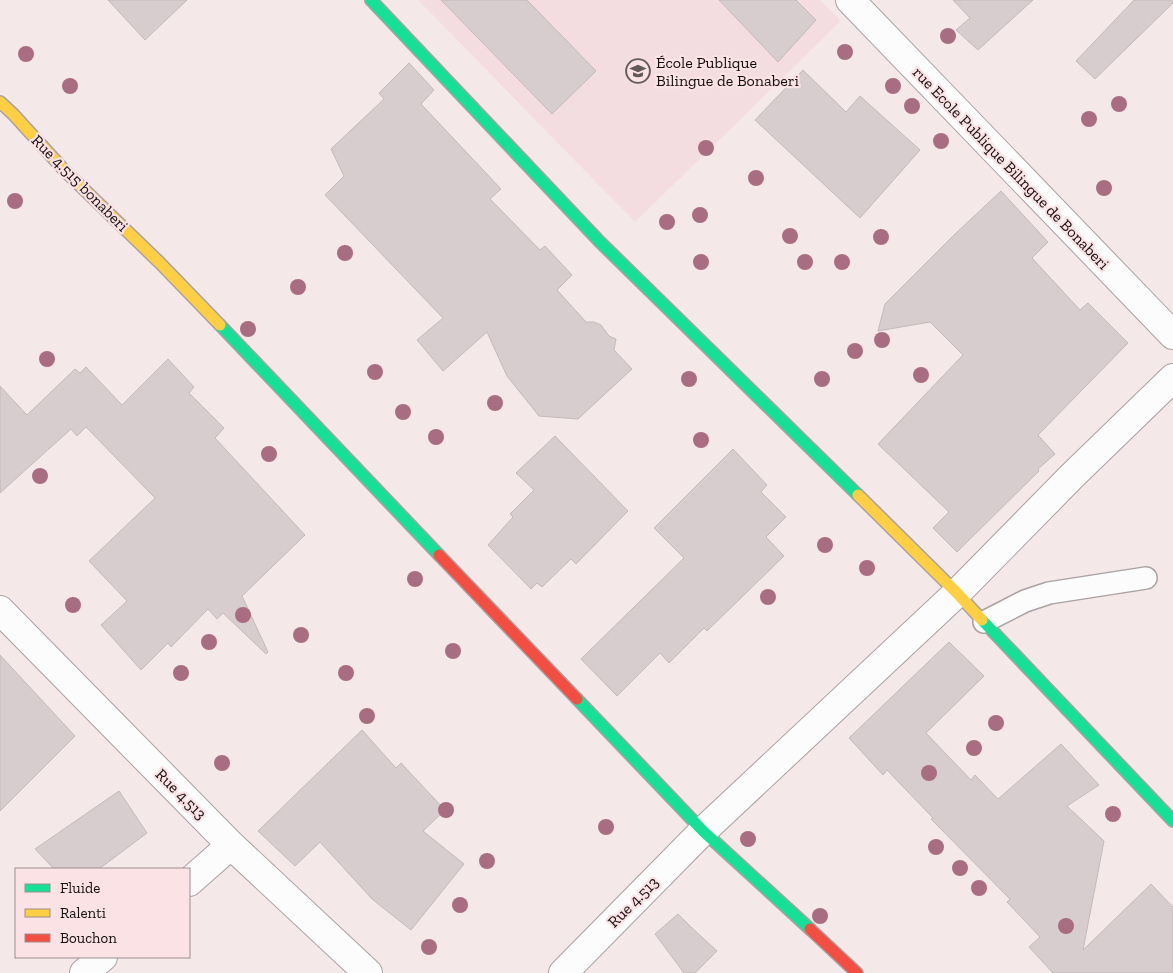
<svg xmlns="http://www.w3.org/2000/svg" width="1173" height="973" viewBox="0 0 1173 973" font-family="'Zilla Slab',serif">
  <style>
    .built { fill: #f4dde0 }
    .building { fill: #d7ccce; stroke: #c4babb }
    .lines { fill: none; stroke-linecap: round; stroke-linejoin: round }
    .lane-casing { stroke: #aaa1a2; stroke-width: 24 }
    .street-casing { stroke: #aaa1a2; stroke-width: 30 }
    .fast-casing { stroke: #aaa1a2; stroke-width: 14 }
    .slow-casing { stroke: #aaa1a2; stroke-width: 14 }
    .jam-casing { stroke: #aaa1a2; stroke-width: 14 }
    .lane { stroke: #fdfcfc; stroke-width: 21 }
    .street { stroke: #fdfcfc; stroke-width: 28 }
    .fast { stroke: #16e098; stroke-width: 11 }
    .slow { stroke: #ffcf43; stroke-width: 11 }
    .jam { stroke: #f24e42; stroke-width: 11 }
    .tree { fill: #a96d82 }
    .labels { text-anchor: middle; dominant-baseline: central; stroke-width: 4.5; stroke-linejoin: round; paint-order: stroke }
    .poi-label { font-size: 16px; fill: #130c0d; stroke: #fae2e5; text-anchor: start }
    .street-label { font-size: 16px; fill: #130c0d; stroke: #fae2e5 }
  </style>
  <rect width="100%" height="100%" fill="#f4e8e9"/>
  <path class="built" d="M 418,0 L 820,0 L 841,21 L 635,222 Z"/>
  <path class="building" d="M 108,0 L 187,0 L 145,40 Z
    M 441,0 L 527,0 L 596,71 L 552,114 Z
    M 719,0 L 796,0 L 816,20 L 778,62 Z
    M 953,0 L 1033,0 L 978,50 L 956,30 L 970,18 Z
    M 1134,0 L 1173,0 L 1173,3 L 1095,79 L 1076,61 Z
    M 409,63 L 434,90 L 421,104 L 501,189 L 490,199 L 540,250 L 545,246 L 572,275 L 557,290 L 586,322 L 594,322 L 601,325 L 609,336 L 616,339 L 614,350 L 632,369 L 578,419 L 539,416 L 507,376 L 487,332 L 443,371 L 417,340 L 443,318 L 325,195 L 344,176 L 331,149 L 384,99 L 379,93 Z
    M 803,70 L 846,112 L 860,96 L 920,150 L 860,218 L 755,120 Z
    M 1001,191 L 1048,242 L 1032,258 L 1080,310 L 1088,303 L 1128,343 L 1038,435 L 1055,454 L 1038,469 L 1039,471 L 957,552 L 933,528 L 949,512 L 878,444 L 963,355 L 930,322 L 878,331 L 885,304 L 954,235 Z
    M 168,359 L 194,387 L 189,393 L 224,428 L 215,438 L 305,535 L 242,596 L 268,652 L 266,654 L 223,613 L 217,619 L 208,609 L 171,647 L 168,643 L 141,670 L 101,625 L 127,601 L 89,561 L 155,498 L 86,427 L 77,436 L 71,429 L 0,493 L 0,386 L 27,415 L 75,369 L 80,373 L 86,367 L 122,405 Z
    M 555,436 L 628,511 L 576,564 L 571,559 L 542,587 L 537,583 L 531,589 L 488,545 L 513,517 L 510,514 L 534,490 L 516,473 Z
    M 733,449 L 767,485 L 761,492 L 786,517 L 766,537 L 784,556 L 707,631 L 704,628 L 669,663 L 660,653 L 617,696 L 581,659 L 684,558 L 654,528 Z
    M 949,642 L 984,676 L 926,733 L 971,780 L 975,775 L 998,799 L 1061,744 L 1099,785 L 1067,806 L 1104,841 L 1083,950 L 1151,884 L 1173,907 L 1173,973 L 1053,973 L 1029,947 L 1040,937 L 1007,902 L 1010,899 L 931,819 L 933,818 L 887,770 L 883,775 L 849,738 Z
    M 0,655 L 75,736 L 0,811 Z
    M 362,730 L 396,768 L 401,763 L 445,810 L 423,831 L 464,864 L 411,930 L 372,899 L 320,842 L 295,866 L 258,831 Z
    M 119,791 L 147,833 L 99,869 L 54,869 L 35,849 Z
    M 678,914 L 691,927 L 717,951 L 695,973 L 684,973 L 655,934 Z"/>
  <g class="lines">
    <g class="lane-casing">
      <path id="lane" d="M 984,622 L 1025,601 L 1049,593 L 1146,578"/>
    </g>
    <g class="street-casing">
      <path id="street" d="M 850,0 L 1173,335
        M 0,610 L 231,845 L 368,973
        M 189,882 L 231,845
        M 84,973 L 103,957
        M 563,973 L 703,831 L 957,593 L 1072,476 L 1173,378"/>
    </g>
    <g class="fast-casing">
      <path id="fast" d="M 371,0 L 600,242 L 858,495
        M 220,325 L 439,555
        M 982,620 L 1173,821
        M 577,699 L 703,831 L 810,929"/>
    </g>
    <g class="slow-casing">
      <path id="slow" d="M 0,102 L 13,114 L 65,171 L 160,263 L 220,325
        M 858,495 L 957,593 L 982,620"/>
    </g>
    <g class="jam-casing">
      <path id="jam" d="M 439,555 L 577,699
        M 810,929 L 857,973"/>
    </g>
    <use href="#lane" class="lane"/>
    <use href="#street" class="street"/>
    <use href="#fast" class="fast"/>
    <use href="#slow" class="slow"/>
    <use href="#jam" class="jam"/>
  </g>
  <g class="tree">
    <circle cx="948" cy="36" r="8"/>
    <circle cx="845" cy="52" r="8"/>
    <circle cx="26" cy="54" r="8"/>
    <circle cx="70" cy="86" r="8"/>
    <circle cx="893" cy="86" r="8"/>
    <circle cx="1119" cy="104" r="8"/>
    <circle cx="912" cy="106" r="8"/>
    <circle cx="1089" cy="119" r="8"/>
    <circle cx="941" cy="141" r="8"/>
    <circle cx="706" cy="148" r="8"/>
    <circle cx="756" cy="178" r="8"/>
    <circle cx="1104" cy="188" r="8"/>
    <circle cx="15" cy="201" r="8"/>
    <circle cx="700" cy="215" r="8"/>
    <circle cx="667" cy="222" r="8"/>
    <circle cx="790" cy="236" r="8"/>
    <circle cx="881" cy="237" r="8"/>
    <circle cx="345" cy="253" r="8"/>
    <circle cx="701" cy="262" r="8"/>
    <circle cx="805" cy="262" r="8"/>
    <circle cx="842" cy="262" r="8"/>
    <circle cx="298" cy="287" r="8"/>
    <circle cx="248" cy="329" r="8"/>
    <circle cx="882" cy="340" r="8"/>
    <circle cx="855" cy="351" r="8"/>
    <circle cx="47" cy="359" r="8"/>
    <circle cx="375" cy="372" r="8"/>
    <circle cx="921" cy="375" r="8"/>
    <circle cx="689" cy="379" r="8"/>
    <circle cx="822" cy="379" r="8"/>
    <circle cx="495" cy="403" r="8"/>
    <circle cx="403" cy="412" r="8"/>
    <circle cx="436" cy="437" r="8"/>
    <circle cx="701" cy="440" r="8"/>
    <circle cx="269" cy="454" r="8"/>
    <circle cx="40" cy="476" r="8"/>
    <circle cx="825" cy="545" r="8"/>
    <circle cx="867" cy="568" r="8"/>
    <circle cx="415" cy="579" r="8"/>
    <circle cx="768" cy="597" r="8"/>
    <circle cx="73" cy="605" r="8"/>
    <circle cx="243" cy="615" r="8"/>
    <circle cx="301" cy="635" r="8"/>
    <circle cx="209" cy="642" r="8"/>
    <circle cx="453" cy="651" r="8"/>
    <circle cx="181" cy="673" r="8"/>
    <circle cx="346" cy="673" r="8"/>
    <circle cx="367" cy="716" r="8"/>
    <circle cx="996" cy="723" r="8"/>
    <circle cx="974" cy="748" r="8"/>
    <circle cx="222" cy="763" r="8"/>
    <circle cx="929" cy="773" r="8"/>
    <circle cx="446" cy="810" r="8"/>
    <circle cx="1113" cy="814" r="8"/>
    <circle cx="606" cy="827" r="8"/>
    <circle cx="748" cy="839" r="8"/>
    <circle cx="936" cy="847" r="8"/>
    <circle cx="487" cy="861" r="8"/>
    <circle cx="960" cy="868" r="8"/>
    <circle cx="979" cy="888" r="8"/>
    <circle cx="460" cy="905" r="8"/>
    <circle cx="820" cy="916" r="8"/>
    <circle cx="1066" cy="926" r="8"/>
    <circle cx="429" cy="947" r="8"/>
  </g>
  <defs>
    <g id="school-ring" transform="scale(1.25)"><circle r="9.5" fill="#fae2e5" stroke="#62595a" stroke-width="1.5"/><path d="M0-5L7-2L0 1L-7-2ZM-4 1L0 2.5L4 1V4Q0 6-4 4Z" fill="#62595a"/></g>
  </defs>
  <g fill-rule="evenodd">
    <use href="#school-ring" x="638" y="71"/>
  </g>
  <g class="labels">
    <g class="poi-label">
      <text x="656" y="62">École Publique<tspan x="656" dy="18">Bilingue de Bonaberi</tspan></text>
    </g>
    <g class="street-label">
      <text transform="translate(1011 168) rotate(46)">rue Ecole Publique Bilingue de Bonaberi</text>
      <text transform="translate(80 183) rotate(45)">Rue 4.515 bonaberi</text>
      <text transform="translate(181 794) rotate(45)">Rue 4.513</text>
      <text transform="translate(633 902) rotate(-45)">Rue 4.513</text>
    </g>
  </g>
  <rect x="15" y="868" width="175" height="90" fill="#fae2e5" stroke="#9e8c8f"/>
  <rect x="25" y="884" width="25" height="8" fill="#16e098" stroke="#9e8c8f"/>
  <text x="60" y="893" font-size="15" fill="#130c0d">Fluide</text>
  <rect x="25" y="909" width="25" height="8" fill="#ffcf43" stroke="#9e8c8f"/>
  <text x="60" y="918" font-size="15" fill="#130c0d">Ralenti</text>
  <rect x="25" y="934" width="25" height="8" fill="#f24e42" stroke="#9e8c8f"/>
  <text x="60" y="943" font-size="15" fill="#130c0d">Bouchon</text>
</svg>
